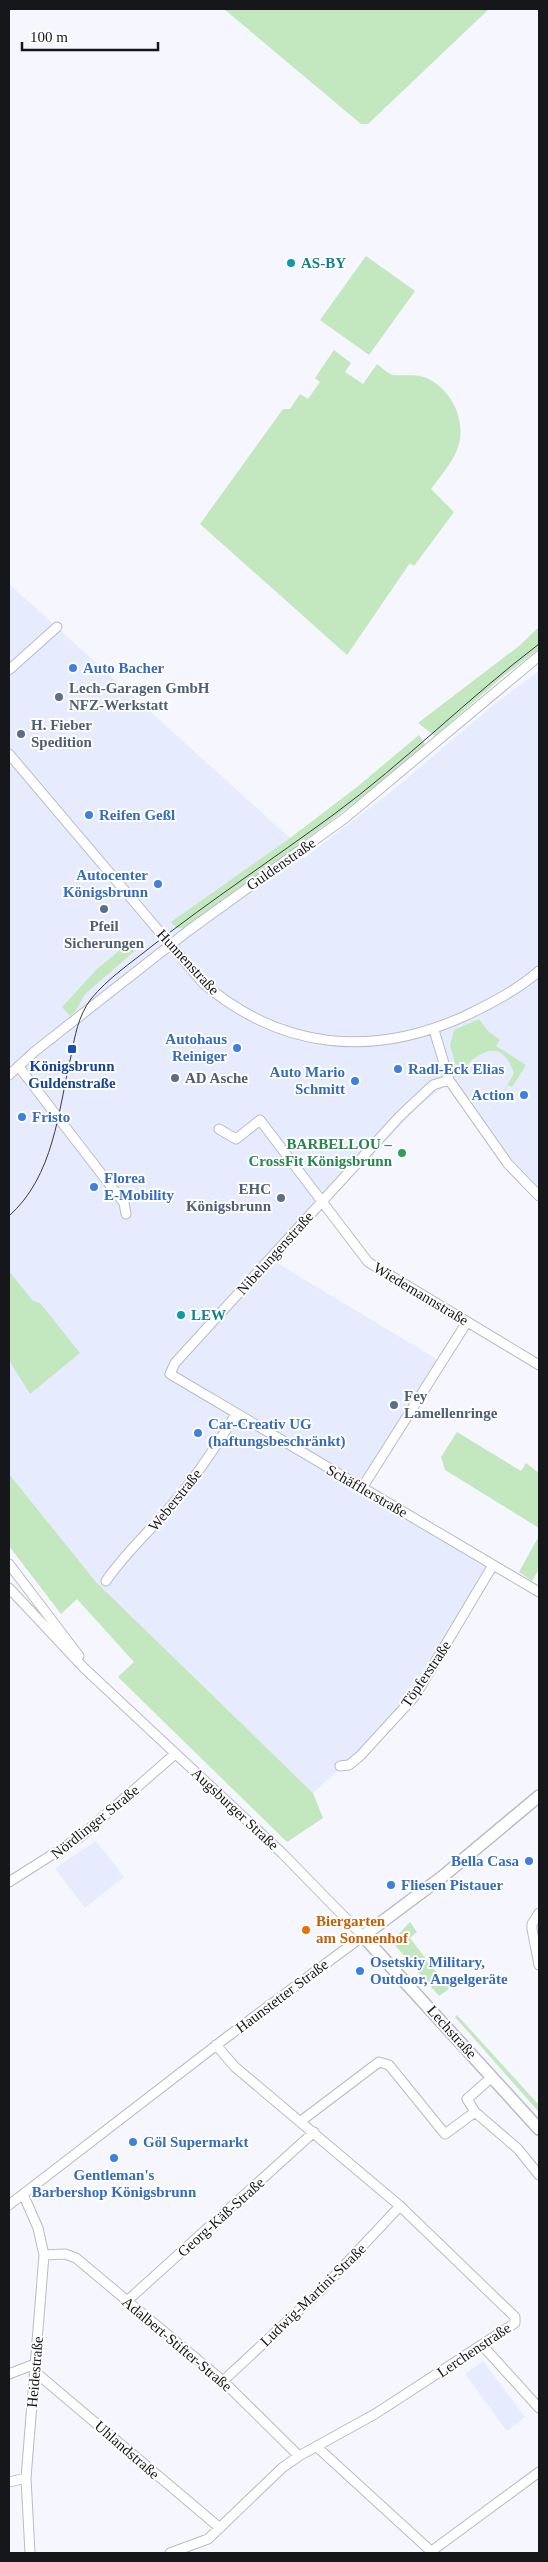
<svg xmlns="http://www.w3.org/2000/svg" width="548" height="2562" viewBox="0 0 548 2562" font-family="Georgia,serif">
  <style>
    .built { fill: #e7ebfe }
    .green { fill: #c3e7bf }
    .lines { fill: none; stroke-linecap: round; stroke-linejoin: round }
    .minor-casing { stroke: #b9bbc7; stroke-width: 11 }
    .major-casing { stroke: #b9bbc7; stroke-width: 14 }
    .minor { stroke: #fff; stroke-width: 9 }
    .major { stroke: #fff; stroke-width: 11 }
    .tram { stroke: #3a3b40; stroke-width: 1 }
    .culture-dot { fill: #0f9aa8; stroke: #fff; stroke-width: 2 }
    .shop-dot { fill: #3f7fe0; stroke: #fff; stroke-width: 2 }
    .service-dot { fill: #5c6f8a; stroke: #fff; stroke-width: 2 }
    .transit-dot { fill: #1a4fb4; stroke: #fff; stroke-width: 2 }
    .leisure-dot { fill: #2e9e5b; stroke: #fff; stroke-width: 2 }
    .food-dot { fill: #e8710a; stroke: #fff; stroke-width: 2 }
    .labels { text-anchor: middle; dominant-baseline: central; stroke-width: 4; stroke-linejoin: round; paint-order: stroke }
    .culture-label { font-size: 15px; font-weight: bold; fill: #0d838f; stroke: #fff; text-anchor: start }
    .shop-label { font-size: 15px; font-weight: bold; fill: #366cbe; stroke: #fff; text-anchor: start }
    .service-label { font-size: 15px; font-weight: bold; fill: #4e5e75; stroke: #fff; text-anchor: start }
    .street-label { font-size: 15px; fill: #16171b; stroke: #fff }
    .transit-label { font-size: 15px; font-weight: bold; fill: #164399; stroke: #fff }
    .leisure-label { font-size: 15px; font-weight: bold; fill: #27864d; stroke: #fff; text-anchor: end }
    .food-label { font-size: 15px; font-weight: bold; fill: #c56008; stroke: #fff; text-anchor: start }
  </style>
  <rect width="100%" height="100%" fill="#f5f6fe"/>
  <path class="built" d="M 9,584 L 290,838 L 304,858 L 392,791 L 496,703 L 539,671 L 539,1196 L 506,1169 L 447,1084 L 418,1107 L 272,1260 L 438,1360 L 361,1486 L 494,1562 L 398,1717 L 313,1793 L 96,1582 L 9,1474 L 9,1081 L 18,1074 L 13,1066 L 9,1069 Z
    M 96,1841 L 124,1877 L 85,1908 L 55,1868 Z
    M 483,2361 L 525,2417 L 507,2431 L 465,2374 Z"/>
  <path class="green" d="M 224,9 L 489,9 L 368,124 L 361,124 Z
    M 366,256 L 415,291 L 369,355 L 320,320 Z
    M 334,350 L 351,363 L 345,372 L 363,384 L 377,364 C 381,367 388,374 393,375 C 404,376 413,374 424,377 C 452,388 468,422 457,450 C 451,464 440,477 431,489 L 454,512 L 414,566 L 410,563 L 347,655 L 200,524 L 283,409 L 290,409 L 300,394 L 308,399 L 320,382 L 315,378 Z
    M 539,627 L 539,649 L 500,679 L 435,736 L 418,723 L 519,646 Z
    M 419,735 L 425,744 C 350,811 265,868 184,928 L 177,928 L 171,922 L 290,838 L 357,787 Z
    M 131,941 L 137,949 L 85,994 L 75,1012 L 70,1016 L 62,1007 L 97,969 Z
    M 479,1019 L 488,1031 L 500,1040 L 496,1046 L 526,1065 L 512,1087 L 508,1085 L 487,1122 L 514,1073 C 511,1066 508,1058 501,1053 C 490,1045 470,1059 464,1069 L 466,1074 L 459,1077 L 450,1045 L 454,1030 Z
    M 9,1271 L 33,1301 L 40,1303 L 80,1353 L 30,1394 L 9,1360 Z
    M 457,1432 L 521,1471 L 526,1463 L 539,1473 L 539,1528 L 445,1470 L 441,1457 Z
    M 9,1474 L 96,1582 L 313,1793 L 323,1818 L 287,1842 L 118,1677 L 134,1662 L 77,1599 L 61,1614 L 9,1546 Z
    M 539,1536 L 539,1569 L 532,1581 L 519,1572 Z
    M 410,1922 L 417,1932 L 410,1938 L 449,1989 L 439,1996 L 394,1944 L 393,1940 Z
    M 457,2015 L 539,2105 L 539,2112 L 455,2017 Z"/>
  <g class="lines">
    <g class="minor-casing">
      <path id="minor" d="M 9,670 L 57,627
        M 9,754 L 203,983 C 282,1050 372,1058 465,1016 C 492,1003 517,990 539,971
        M 434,1030 L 449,1080 L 508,1164 L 539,1196
        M 19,1067 L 124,1203 L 126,1214
        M 9,1075 L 34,1052 L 188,931 L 345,818 L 539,656
        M 449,1080 L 433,1085 L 400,1116 L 175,1363 L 170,1374 L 539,1592
        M 219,1129 L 236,1139 L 260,1120 L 368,1262 L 539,1365
        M 362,1488 L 467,1322
        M 9,1564 L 79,1656
        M 106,1581 C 125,1553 150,1531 172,1505 C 196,1477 217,1445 236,1414
        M 9,1588 L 84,1668 L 282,1853 L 363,1936 L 227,2037 L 9,2205
        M 340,1766 L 349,1765 L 360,1756 L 415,1696 L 493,1565
        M 9,1882 L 80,1837 L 175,1754
        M 539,1913 L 532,1924 L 532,1929 L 539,1965
        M 475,2112 L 518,2149 L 539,2175
        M 301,2121 L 379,2062 L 389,2065 L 445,2134 L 475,2112 L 467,2099 L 492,2077
        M 23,2194 L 38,2228 L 44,2255 L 26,2478 L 30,2553
        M 44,2255 L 65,2254 L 76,2258 L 223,2381 L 299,2456
        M 127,2301 L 314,2132
        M 482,2345 L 539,2408
        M 34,2371 L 220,2528
        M 9,2374 L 35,2364
        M 223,2381 L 323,2288 L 400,2206
        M 317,2447 L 433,2553
        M 9,2482 L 26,2478
        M 170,2553 L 208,2539 L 282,2468 L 299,2456 L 375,2414 L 515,2323 L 515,2317 L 400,2206 L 235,2067 L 216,2045
        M 429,2553 L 539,2472"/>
    </g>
    <g class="major-casing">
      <path id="major" d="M 539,1796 L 442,1877 L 363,1936 L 539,2129"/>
    </g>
    <use href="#minor" class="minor"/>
    <use href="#major" class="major"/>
    <path class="tram" d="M 9,1216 C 54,1176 58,1112 71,1056 C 75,1036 78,1016 91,999 C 108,978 131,963 152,946 C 211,900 273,859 333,815 C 405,762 468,698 539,644"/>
  </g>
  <g class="culture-dot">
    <circle cx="291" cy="263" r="5"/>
    <circle cx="181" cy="1315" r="5"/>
  </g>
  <g class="shop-dot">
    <circle cx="73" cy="668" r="5"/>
    <circle cx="89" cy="815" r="5"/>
    <circle cx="158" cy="884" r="5"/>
    <circle cx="237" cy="1048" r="5"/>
    <circle cx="398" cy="1069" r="5"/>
    <circle cx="355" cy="1081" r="5"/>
    <circle cx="524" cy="1095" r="5"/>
    <circle cx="22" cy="1117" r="5"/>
    <circle cx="94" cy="1187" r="5"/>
    <circle cx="198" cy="1433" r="5"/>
    <circle cx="529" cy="1861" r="5"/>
    <circle cx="391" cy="1885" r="5"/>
    <circle cx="360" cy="1971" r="5"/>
    <circle cx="133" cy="2142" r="5"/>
    <circle cx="114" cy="2158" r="5"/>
  </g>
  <g class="service-dot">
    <circle cx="59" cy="697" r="5"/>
    <circle cx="21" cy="734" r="5"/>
    <circle cx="104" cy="909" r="5"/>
    <circle cx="175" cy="1078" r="5"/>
    <circle cx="281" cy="1198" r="5"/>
    <circle cx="394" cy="1405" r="5"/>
  </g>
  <rect class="transit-dot" x="67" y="1044" width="10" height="10" rx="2.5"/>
  <circle class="leisure-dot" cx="402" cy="1153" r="5"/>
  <circle class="food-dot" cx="306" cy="1930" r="5"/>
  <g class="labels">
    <g class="culture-label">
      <text x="301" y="263">AS-BY</text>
      <text x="191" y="1315">LEW</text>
    </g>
    <g class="shop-label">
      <text x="83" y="668">Auto Bacher</text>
      <text x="99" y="815">Reifen Geßl</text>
      <text x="148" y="875" text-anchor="end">Autocenter<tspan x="148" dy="17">Königsbrunn</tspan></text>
      <text x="227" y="1039" text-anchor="end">Autohaus<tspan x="227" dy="17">Reiniger</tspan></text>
      <text x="408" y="1069">Radl-Eck Elias</text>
      <text x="345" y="1072" text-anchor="end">Auto Mario<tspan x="345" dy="17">Schmitt</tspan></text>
      <text x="514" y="1095" text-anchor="end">Action</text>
      <text x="32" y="1117">Fristo</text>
      <text x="104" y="1178">Florea<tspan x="104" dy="17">E-Mobility</tspan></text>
      <text x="208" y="1424">Car-Creativ UG<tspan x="208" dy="17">(haftungsbeschränkt)</tspan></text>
      <text x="519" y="1861" text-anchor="end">Bella Casa</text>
      <text x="401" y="1885">Fliesen Pistauer</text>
      <text x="370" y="1962">Osetskiy Military,<tspan x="370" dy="17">Outdoor, Angelgeräte</tspan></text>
      <text x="143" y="2142">Göl Supermarkt</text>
      <text x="114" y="2175" text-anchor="middle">Gentleman's<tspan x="114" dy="17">Barbershop Königsbrunn</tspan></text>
    </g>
    <g class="service-label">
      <text x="69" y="688">Lech-Garagen GmbH<tspan x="69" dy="17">NFZ-Werkstatt</tspan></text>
      <text x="31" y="725">H. Fieber<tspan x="31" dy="17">Spedition</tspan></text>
      <text x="104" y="926" text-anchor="middle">Pfeil<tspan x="104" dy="17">Sicherungen</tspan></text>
      <text x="185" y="1078">AD Asche</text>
      <text x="271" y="1189" text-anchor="end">EHC<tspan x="271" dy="17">Königsbrunn</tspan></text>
      <text x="404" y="1396">Fey<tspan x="404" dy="17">Lamellenringe</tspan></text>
    </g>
    <g class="street-label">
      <text transform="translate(281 864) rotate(-35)">Guldenstraße</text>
      <text transform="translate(188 962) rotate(47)">Hunnenstraße</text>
      <text transform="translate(275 1253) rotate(-48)">Nibelungenstraße</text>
      <text transform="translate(421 1294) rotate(31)">Wiedemannstraße</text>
      <text transform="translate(367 1491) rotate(30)">Schäfflerstraße</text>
      <text transform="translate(175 1500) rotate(-51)">Weberstraße</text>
      <text transform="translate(426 1674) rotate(-56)">Töpferstraße</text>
      <text transform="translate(235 1809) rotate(43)">Augsburger Straße</text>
      <text transform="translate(95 1822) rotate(-39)">Nördlinger Straße</text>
      <text transform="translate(282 1996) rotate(-37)">Haunstetter Straße</text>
      <text transform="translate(452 2032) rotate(48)">Lechstraße</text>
      <text transform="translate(221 2217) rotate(-42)">Georg-Käß-Straße</text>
      <text transform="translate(313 2295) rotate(-44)">Ludwig-Martini-Straße</text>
      <text transform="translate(177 2344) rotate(40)">Adalbert-Stifter-Straße</text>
      <text transform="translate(474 2350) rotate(-34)">Lerchenstraße</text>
      <text transform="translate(35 2372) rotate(-85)">Heidestraße</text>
      <text transform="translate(127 2450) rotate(41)">Uhlandstraße</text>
    </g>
    <g class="transit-label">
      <text x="72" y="1066">Königsbrunn<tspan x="72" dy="17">Guldenstraße</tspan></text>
    </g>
    <g class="leisure-label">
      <text x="392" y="1144">BARBELLOU –<tspan x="392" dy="17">CrossFit Königsbrunn</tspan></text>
    </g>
    <g class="food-label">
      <text x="316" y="1921">Biergarten<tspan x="316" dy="17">am Sonnenhof</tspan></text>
    </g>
  </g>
  <rect width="548" height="2562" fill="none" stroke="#16171b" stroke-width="20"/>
  <path d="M22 42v8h136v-8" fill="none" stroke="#16171b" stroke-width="2.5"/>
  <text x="30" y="42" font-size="15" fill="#16171b" stroke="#ffffff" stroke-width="4" paint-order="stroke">100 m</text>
</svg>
